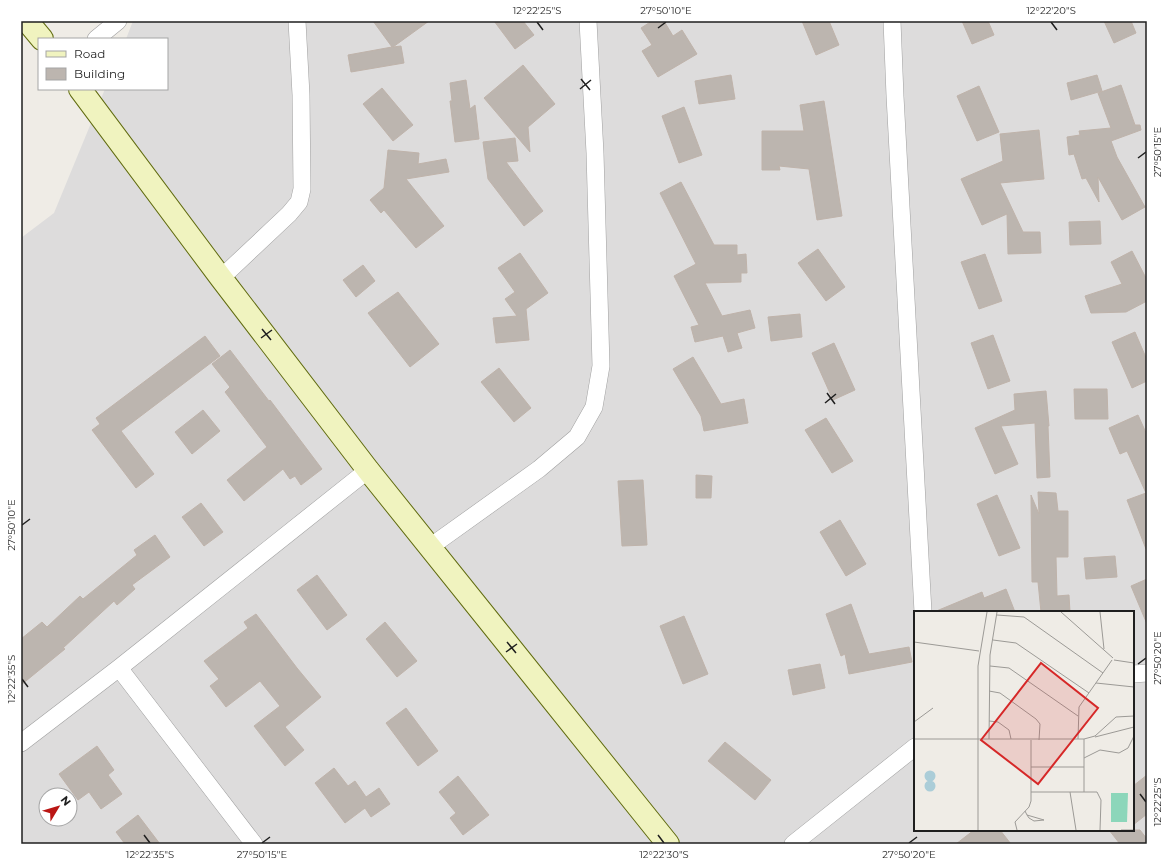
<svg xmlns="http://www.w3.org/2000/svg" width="1168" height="865" viewBox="0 0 1168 865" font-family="Montserrat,sans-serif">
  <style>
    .residential { fill: #dddcdc; fill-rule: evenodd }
    .building { fill: #bcb5af; stroke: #bfb3aa }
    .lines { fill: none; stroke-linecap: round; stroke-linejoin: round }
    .street-casing { stroke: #a0a0a0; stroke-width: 18 }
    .secondary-casing { stroke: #616c10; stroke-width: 24 }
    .street { stroke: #fff; stroke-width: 17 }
    .secondary { stroke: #f0f3bf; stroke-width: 22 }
    .ticks { fill: none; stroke: #1f1f1f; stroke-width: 1.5 }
    .inset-road { fill: none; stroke: #9c9a96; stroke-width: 1 }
    .view { fill: #d62828; fill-opacity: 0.15; stroke: #d62828; stroke-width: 2 }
    .inset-edge { fill: none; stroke: #1f1f1f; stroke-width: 2 }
    .neatline { fill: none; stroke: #1f1f1f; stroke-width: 1.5 }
    .ticks-label { font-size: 10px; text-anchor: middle; fill: #1f1f1f }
  </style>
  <rect width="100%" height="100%" fill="#efece6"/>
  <path class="residential" d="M 133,21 L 1147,21 L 1147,844 L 21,844 L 21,238 L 54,213 L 105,89 L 167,89 L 167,39 L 126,39 ZM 915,612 L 1133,612 L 1133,830 L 915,830 ZM 46,795 L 70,795 L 70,819 L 46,819 Z"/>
  <path class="building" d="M 373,21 L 429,21 L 393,47 L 401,46 L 404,63 L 351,72 L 348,55 L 392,47 Z
    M 494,21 L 523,21 L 534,35 L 515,49 Z
    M 652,21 L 664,21 L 673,36 L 682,30 L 697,54 L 658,77 L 642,51 L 652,45 L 641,28 Z
    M 802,21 L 829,21 L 839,45 L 816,55 Z
    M 962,21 L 988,21 L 994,35 L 972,44 Z
    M 1104,21 L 1131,21 L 1136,33 L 1114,43 Z
    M 523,65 L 555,104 L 528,127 L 530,152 L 484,98 Z
    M 731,75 L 735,99 L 699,104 L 695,81 Z
    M 1097,75 L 1102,91 L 1071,100 L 1067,83 Z
    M 466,80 L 470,109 L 475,105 L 479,139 L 455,142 L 450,101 L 452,101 L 450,83 Z
    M 1121,85 L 1135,125 L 1140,125 L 1141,130 L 1111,141 L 1117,157 L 1145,207 L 1122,220 L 1098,177 L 1099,202 L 1086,178 L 1082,179 L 1074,154 L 1069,155 L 1067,137 L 1080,135 L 1079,131 L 1111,128 L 1098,93 Z
    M 979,86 L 999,132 L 977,141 L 957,96 Z
    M 382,88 L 413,125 L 393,141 L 363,104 Z
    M 824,101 L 842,216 L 817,220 L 809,169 L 779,166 L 780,170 L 762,170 L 762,131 L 804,131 L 800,105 Z
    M 684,107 L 702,155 L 679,163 L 662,116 Z
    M 1039,130 L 1044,179 L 1000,183 L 1023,232 L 1040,232 L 1041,253 L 1008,254 L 1007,214 L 982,225 L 961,179 L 1003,161 L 1000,134 Z
    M 515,138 L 518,161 L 506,162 L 543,211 L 524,226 L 488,179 L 483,142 Z
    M 388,150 L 419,153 L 418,164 L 446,159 L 449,172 L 406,179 L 444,226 L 416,248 L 384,210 L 381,213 L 370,200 L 384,188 Z
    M 681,182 L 714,245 L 737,245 L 737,255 L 746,254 L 747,273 L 741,273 L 741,282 L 705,283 L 722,316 L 750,310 L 755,328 L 737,333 L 742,348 L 728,352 L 723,336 L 695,342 L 691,327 L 699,325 L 674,276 L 696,264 L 660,193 Z
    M 1100,221 L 1101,244 L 1070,245 L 1069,222 Z
    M 818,249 L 845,287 L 826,301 L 798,263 Z
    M 1132,251 L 1147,280 L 1147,301 L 1126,312 L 1091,313 L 1085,296 L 1122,284 L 1111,262 Z
    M 520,253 L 548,293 L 526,309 L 529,340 L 496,343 L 493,318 L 517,316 L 505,299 L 515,292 L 498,268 Z
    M 985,254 L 1002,301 L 979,309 L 961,262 Z
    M 363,265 L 375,281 L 356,297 L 343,280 Z
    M 398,292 L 439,344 L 410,367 L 368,313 Z
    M 800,314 L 802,337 L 771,341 L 768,317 Z
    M 1135,332 L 1147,360 L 1147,381 L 1132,388 L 1112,342 Z
    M 993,335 L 1010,381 L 988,389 L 971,343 Z
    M 205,336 L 220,356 L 121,431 L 154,474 L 136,488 L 92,430 L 100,424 L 96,418 Z
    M 834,343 L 855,390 L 833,400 L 812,353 Z
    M 230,350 L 269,401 L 270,400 L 322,469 L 301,485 L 295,476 L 290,479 L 283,469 L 244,501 L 227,480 L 267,447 L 225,392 L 230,387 L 212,364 Z
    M 693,357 L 721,404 L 744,399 L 748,423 L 704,431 L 701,416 L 673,369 Z
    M 499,368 L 531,408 L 514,422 L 481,382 Z
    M 1074,389 L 1107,389 L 1108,419 L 1075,419 Z
    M 1046,391 L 1049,426 L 1048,426 L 1050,477 L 1037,478 L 1035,423 L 1001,426 L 1018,464 L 995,474 L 975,428 L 1015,410 L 1014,394 Z
    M 203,410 L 220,431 L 192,454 L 175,432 Z
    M 1138,415 L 1147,435 L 1147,549 L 1146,549 L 1127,500 L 1146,493 L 1127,451 L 1120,454 L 1109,428 Z
    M 826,418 L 853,461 L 832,473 L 805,430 Z
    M 696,475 L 712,476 L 711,498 L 696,498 Z
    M 643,480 L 647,545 L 622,546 L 618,481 Z
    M 1038,492 L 1056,493 L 1058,511 L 1068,511 L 1068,557 L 1056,557 L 1057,596 L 1069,595 L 1070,612 L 1041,612 L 1038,582 L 1032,582 L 1031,495 L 1039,514 Z
    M 997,495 L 1020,548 L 999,556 L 977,504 Z
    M 201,503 L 223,532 L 204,546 L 182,517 Z
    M 840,520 L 866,564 L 846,576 L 820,532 Z
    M 155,535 L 170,557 L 132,585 L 135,589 L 117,605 L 114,601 L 63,648 L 65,649 L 21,685 L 21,639 L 42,622 L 47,627 L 80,596 L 83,599 L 137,555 L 134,550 Z
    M 1115,556 L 1117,577 L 1086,579 L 1084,558 Z
    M 317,575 L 347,615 L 327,630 L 297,590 Z
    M 1147,579 L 1147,624 L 1131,586 Z
    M 1006,589 L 1015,612 L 934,612 L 982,592 L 984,598 Z
    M 851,604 L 869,654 L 909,647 L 912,662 L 849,674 L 845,654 L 841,656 L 826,614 Z
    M 256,614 L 297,668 L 321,697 L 285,727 L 304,750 L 285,766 L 254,726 L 280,706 L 260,681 L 226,707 L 210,686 L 219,679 L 204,661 L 248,628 L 244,622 Z
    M 684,616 L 708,674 L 683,684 L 660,626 Z
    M 385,622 L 417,661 L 397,677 L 366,639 Z
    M 820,664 L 825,688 L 793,695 L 788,670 Z
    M 406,708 L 438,751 L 418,766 L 386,723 Z
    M 725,742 L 771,780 L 755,800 L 708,761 Z
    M 97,746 L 114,770 L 108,775 L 122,794 L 101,809 L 89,792 L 78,800 L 59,774 Z
    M 334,768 L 348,786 L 355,781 L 366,797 L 379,788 L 390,804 L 371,817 L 365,808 L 345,823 L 315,783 Z
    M 1147,775 L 1147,814 L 1133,825 L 1133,786 Z
    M 458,776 L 489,815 L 463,835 L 450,818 L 456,813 L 439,792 Z
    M 138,815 L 160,844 L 125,844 L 116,832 Z
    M 974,830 L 1000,830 L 1011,844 L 956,844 Z
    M 1109,830 L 1140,830 L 1147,839 L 1147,844 L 1120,844 Z"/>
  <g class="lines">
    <g class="street-casing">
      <path id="street" d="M 892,21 L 895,96 L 923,612
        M 96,39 L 118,21
        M 221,278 L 289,214 L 299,202 L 302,189 L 301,95 L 297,21
        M 430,547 L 539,469 L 577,437 L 594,407 L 601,366 L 595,153 L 588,21
        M 119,668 L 254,844
        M 1133,674 L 1147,673
        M 21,743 L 119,668 L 368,470
        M 793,844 L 915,747"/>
    </g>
    <g class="secondary-casing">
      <path id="secondary" d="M 27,21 L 42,39
        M 80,89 L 221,278 L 368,470 L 668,844"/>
    </g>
    <use href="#street" class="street"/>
    <use href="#secondary" class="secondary"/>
  </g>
  <path class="ticks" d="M 537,22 L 543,30M 1051,22 L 1057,30M 658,28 L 666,22M 581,79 L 590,90M 580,89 L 591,80M 1138,158 L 1146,152M 262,329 L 271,340M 261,338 L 272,330M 827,393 L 835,404M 825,403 L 836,394M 22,525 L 30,519M 507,642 L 516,653M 506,652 L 517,644M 1138,664 L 1146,658M 22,679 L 28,687M 1140,794 L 1146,802M 144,835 L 150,843M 658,835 L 664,843M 262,843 L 270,837M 909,843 L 917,837"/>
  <g transform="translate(914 611)">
    <rect width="220" height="220" fill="#efece6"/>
    <path d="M 197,182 L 214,182 L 213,211 L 197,211 Z" fill="#8cd6ba"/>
    <path d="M10.5 165a5.5 5.5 0 1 1 11 0a5.5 5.5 0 1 1-11 0ZM10.5 175a5.5 5.5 0 1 1 11 0a5.5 5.5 0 1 1-11 0Z" fill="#abcdd8"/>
    <path class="inset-road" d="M 147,1 L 199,47M 186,1 L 190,38M 83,4 L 110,6 L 189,62M 79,29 L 102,32 L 175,82M 0,31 L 65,40M 200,49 L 220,52M 76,55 L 95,57 L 164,105M 182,72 L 220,76M 75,80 L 86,82 L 122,108 L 126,113 L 125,129M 75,110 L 84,111 L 95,119 L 97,128M 0,111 L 19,97M 181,126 L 220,116M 0,128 L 170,128 L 181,125 L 202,106 L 220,105M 75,128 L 76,44 L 83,1M 164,128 L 165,96 L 198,49M 170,128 L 170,181M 170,147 L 186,139 L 205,142 L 214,137 L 220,125M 117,156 L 170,156M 117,181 L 183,181 L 187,189 L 186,219M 156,181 L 162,219M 111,200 L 113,204 L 115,207 L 120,210 L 130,209 L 113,204M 64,219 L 64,55 L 73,1M 103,219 L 101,211 L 115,196 L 117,190 L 117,129M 207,219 L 220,219"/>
    <path class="view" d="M 127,52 L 184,97 L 124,173 L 67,129 Z"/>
    <rect width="220" height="220" class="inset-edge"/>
  </g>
  <rect width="1168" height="865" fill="none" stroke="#ffffff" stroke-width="44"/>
  <rect x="38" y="38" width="130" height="52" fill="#ffffff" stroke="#a5a5a5"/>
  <rect x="46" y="51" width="20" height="6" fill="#f0f3bf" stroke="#a5a5a5"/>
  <text x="74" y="58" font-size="12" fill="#1f1f1f">Road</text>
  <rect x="46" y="68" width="20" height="12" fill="#bcb5af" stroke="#a5a5a5"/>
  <text x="74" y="78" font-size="12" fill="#1f1f1f">Building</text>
  <g transform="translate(58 807) rotate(52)"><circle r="19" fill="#ffffff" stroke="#a5a5a5"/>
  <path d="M0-3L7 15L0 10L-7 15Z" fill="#ba1614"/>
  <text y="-6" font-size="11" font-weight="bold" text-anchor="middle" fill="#1f1f1f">N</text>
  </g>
  <rect x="22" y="22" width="1124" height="821" class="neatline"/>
  <g class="ticks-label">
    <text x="537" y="14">12°22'25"S</text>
    <text x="666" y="14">27°50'10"E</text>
    <text x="1051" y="14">12°22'20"S</text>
    <text transform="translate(1157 152) rotate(-90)" y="4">27°50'15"E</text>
    <text transform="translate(11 525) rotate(-90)" y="4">27°50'10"E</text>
    <text transform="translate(1157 658) rotate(-90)" y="4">27°50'20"E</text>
    <text transform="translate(11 679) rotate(-90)" y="4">12°22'35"S</text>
    <text transform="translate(1157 802) rotate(-90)" y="4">12°22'25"S</text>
    <text x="150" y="858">12°22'35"S</text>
    <text x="262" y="858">27°50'15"E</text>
    <text x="664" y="858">12°22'30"S</text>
    <text x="909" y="858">27°50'20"E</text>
  </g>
</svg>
